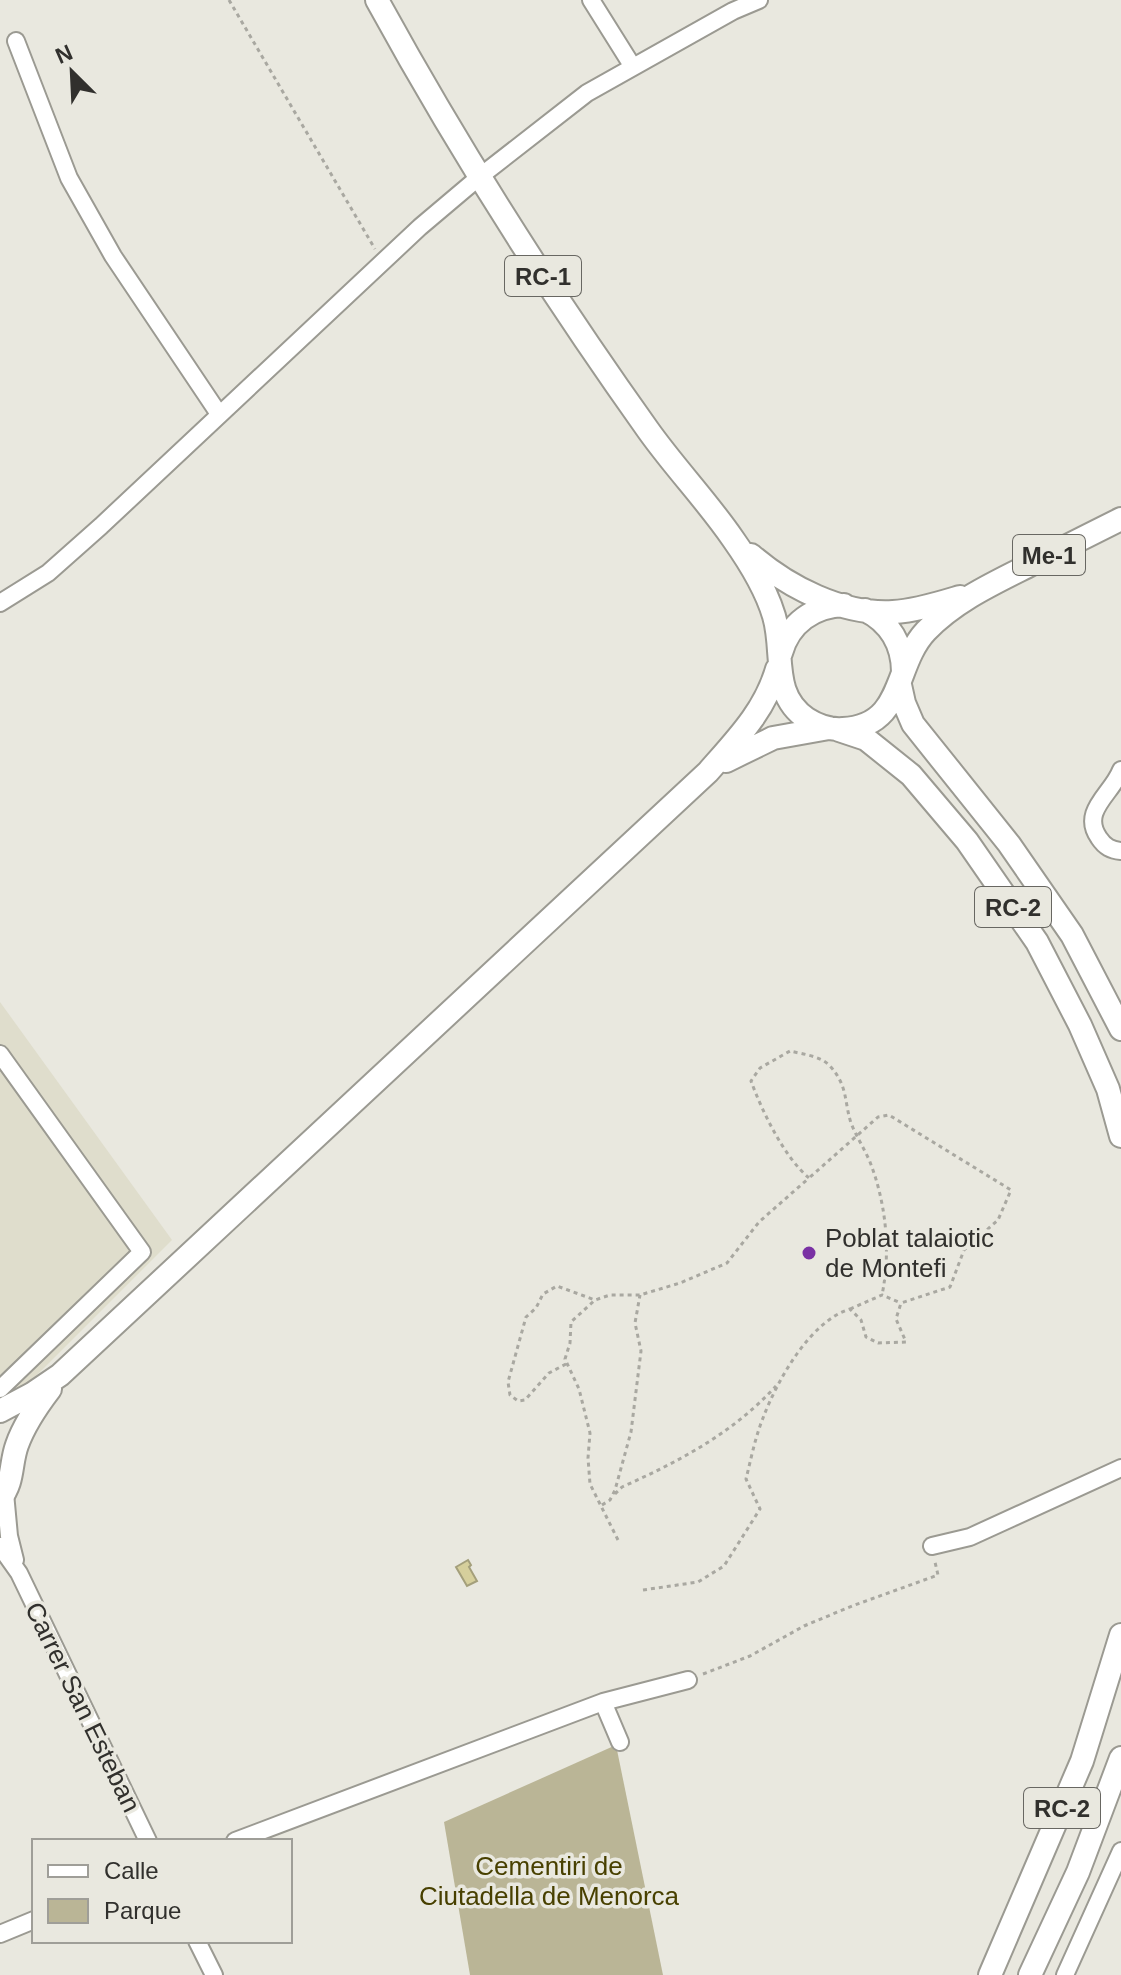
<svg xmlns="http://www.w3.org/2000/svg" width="1121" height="1975" viewBox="0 0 1121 1975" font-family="Helvetica,sans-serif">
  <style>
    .built { fill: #dfddcc }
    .green { fill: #bab596 }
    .water { fill: #d6cf9c; stroke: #a49f7b; stroke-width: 2 }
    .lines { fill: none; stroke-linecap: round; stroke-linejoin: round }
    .minor-casing { stroke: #9b9a92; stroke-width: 20 }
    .major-casing { stroke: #9b9a92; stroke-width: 26 }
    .path { stroke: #a9a8a1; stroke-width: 3; stroke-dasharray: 4 4; stroke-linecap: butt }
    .minor { stroke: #fff; stroke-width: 16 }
    .major { stroke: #fff; stroke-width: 22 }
    .poi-dot { fill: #7a31a4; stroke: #e9e8df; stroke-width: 3 }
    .labels { text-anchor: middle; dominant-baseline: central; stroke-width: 7; stroke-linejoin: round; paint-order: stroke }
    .shield { fill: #e9e8df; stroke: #686762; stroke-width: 2 }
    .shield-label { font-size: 24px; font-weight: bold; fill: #31302d }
    .poi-label { font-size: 26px; fill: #31302d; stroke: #e9e8df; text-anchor: start }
    .street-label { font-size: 26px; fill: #31302d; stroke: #e9e8df }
    .park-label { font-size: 26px; fill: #484000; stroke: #e9e8df }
  </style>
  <rect width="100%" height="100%" fill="#e9e8df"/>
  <path class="built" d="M 0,1002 L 172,1240 L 24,1388 L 0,1393 Z"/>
  <path class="green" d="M 616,1745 L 663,1975 L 470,1975 L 444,1822 Z"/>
  <path class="water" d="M 468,1560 L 471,1565 L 469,1567 L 477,1581 L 467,1586 L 456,1567 Z"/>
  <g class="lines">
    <g class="minor-casing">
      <path id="minor" d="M 591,0 L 633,67
        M 16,41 L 69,178 L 113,256 L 219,414
        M 0,603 L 48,573 L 101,526 L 420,227 L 478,178 L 587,93 L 733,11 L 759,0
        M 1121,770 C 1112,794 1080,811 1099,838 C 1105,847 1111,850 1121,851
        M 0,1054 L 142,1252 L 0,1389
        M 5,1493 L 9,1536 L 15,1560
        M 0,1546 L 19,1573 L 148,1841
        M 932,1546 L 970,1537 L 1121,1468
        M 603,1702 L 620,1742
        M 235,1841 L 603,1702 L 688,1680
        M 0,1934 L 34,1920
        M 197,1941 L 214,1975
        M 1065,1975 L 1121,1851"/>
    </g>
    <g class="major-casing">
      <path id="major" d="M 377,0 C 459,150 549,291 648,430 C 675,468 707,501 733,539 C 750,563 766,589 774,616 C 785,653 770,694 807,719 C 818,726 830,730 843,729 C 905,726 893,666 926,631 C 954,602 990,585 1026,567 C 1057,551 1089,535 1121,519
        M 751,555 C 788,587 842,615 893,612 C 915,611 940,603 960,597
        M 865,610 C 890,622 903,645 903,672
        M 781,653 C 789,623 814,606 844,605
        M 900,685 L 904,703 L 913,724 L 1009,844 L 1072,935 L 1121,1029
        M 839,730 L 866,739 L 911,775 L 967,841 L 1037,942 L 1080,1025 L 1108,1089 L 1121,1136
        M 726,761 L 773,738 L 829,728
        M 0,1411 L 32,1394 L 60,1375 L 708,772 C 736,740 765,711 777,669
        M 0,1499 C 14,1482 10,1464 17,1445 C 24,1425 37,1406 50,1389
        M 990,1975 L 1082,1761 L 1121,1635
        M 1030,1975 L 1078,1872 L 1121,1758"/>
    </g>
    <path class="path" d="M 229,0 L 375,249
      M 850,1309 L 882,1295 L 901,1303
      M 566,1364 L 549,1373 L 525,1400 L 518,1401 L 510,1395 L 508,1382 L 526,1317 L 536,1308 L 543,1294 L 557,1286 L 595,1300
      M 615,1494 L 622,1487 C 680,1461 733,1433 776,1386
      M 602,1505 L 610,1500 L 615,1490 L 631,1432 L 641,1351 L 635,1323 L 640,1295
      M 618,1540 L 590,1484 L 588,1458 L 590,1433 L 579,1389 L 565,1359 L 570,1343 L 571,1322 L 595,1300 L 610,1295 L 640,1295 L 680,1283 L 727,1263 L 759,1222 L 809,1178 C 784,1157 762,1111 751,1081 L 760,1068 L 790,1051 C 802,1054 821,1056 830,1066 C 848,1086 844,1101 851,1123 C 856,1136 864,1148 870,1162 C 886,1203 891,1251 882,1295
      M 643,1590 L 698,1582 L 724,1566 L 760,1509 L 746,1479 C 751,1459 755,1438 763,1418 C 777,1381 810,1321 850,1309 L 861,1320 L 866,1337 L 878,1343 L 906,1342 L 896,1319 L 901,1303 L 950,1287 L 964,1250 L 998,1220 L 1011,1190 L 889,1115 L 878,1117 L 809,1178
      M 703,1674 L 750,1656 L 804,1626 L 852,1606 L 938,1575 L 935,1562"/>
    <use href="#minor" class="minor"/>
    <use href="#major" class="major"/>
  </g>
  <circle class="poi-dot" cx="809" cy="1253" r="8"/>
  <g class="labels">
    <g class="shield">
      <rect x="505" y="256" width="76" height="40" rx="6"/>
      <rect x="1013" y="535" width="72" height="40" rx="6"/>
      <rect x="975" y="887" width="76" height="40" rx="6"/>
      <rect x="1024" y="1788" width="76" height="40" rx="6"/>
    </g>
    <g class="shield-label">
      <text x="543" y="276">RC-1</text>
      <text x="1049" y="555">Me-1</text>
      <text x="1013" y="907">RC-2</text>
      <text x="1062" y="1808">RC-2</text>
    </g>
    <g class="poi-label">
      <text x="825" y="1238">Poblat talaiotic<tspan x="825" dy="30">de Montefi</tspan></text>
    </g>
    <g class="street-label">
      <text transform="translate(83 1707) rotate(64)">Carrer San Esteban</text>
    </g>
    <g class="park-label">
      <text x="549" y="1866">Cementiri de<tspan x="549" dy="30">Ciutadella de Menorca</tspan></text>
    </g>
  </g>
  <rect x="32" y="1839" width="260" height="104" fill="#e9e8df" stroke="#9f9e98" stroke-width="2"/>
  <rect x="48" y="1865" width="40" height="12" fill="#ffffff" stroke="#9f9e98" stroke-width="2"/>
  <text x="104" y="1879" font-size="24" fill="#31302d">Calle</text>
  <rect x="48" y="1899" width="40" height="24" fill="#bab596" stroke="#9f9e98" stroke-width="2"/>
  <text x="104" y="1919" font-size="24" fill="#31302d">Parque</text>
  <g transform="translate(72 72) rotate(336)" stroke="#e9e8df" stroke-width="6" paint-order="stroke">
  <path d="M0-6L14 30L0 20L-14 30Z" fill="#31302d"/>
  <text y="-12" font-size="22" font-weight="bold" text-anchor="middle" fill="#31302d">N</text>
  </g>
</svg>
